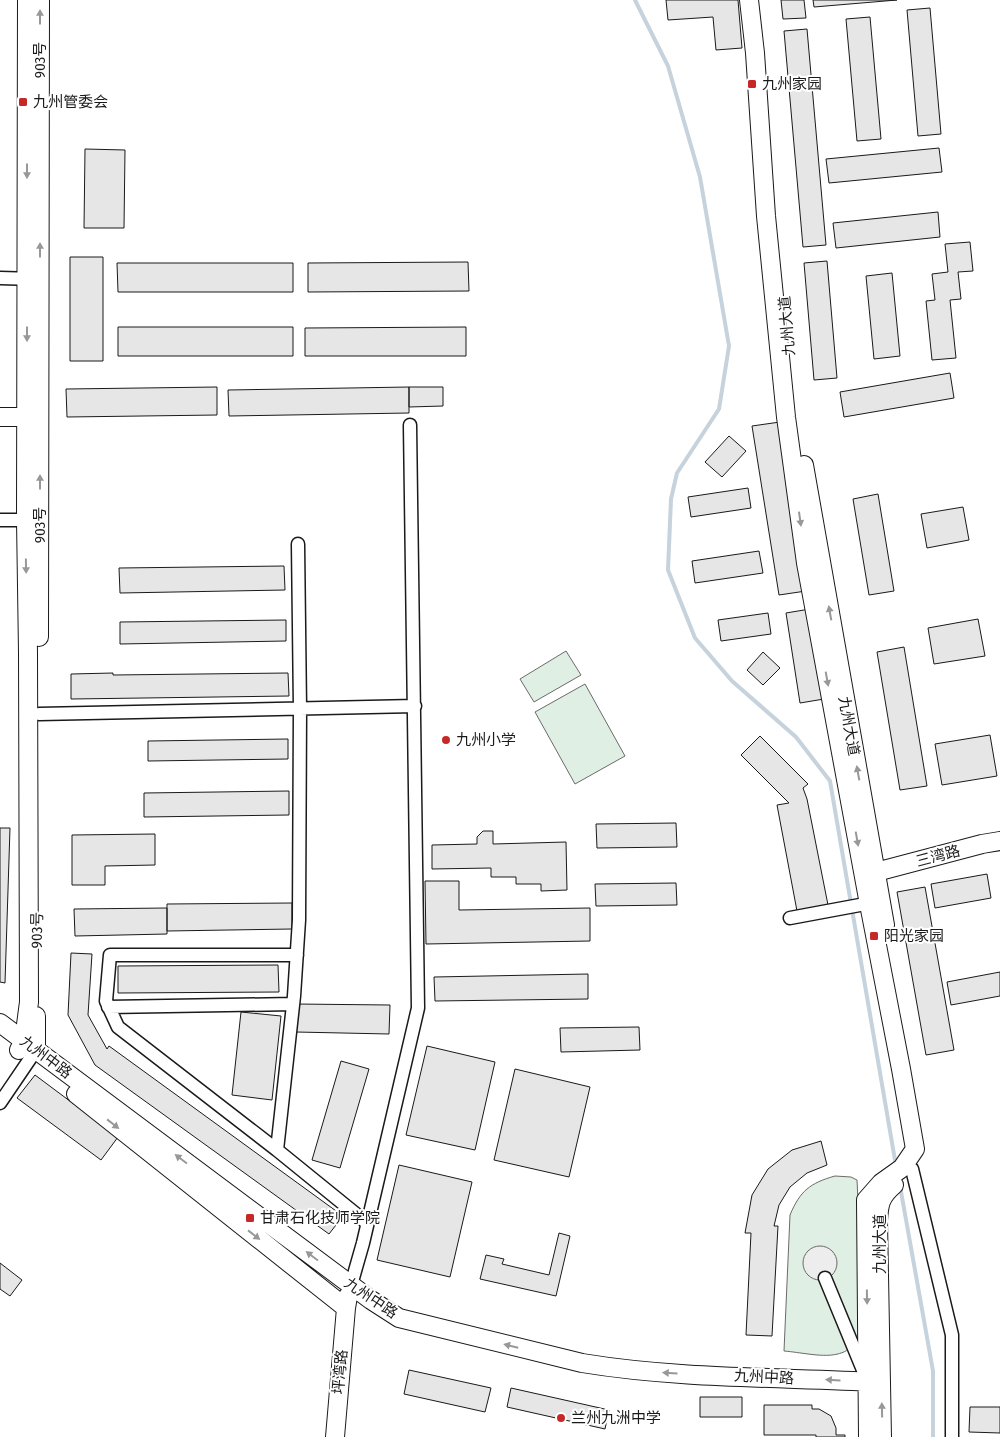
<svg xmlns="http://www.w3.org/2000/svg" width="1000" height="1437" font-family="'Fira Sans Condensed','Noto Sans SC',sans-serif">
	<rect width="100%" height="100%" fill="#fff"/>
	<path fill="#e0efe3" stroke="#6a6a6a" d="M566,651L581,675L534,702L520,679Z
		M585,684L625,756L575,784L535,712Z
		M835,1176L851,1177L857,1180L864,1326C851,1367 818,1354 784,1351L790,1215C800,1191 810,1183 835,1176Z"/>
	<path fill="#ededed" stroke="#6a6a6a" d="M803 1263a17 17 0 1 1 34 0a17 17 0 1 1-34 0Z"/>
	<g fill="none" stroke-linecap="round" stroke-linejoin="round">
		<path stroke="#c6d2dc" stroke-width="4" d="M635,0L668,66L700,177L729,346L719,409L677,473L671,499L668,570L695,638L732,681L796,737L830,781L896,1166
			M900,1186L933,1371V1437"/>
	</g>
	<path fill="#e6e6e6" stroke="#1a1a1a" d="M666,0H738L742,48L716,50L713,17L668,20Z
		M781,0H804L806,18L783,19Z
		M813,0H897L814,7Z
		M930,8L941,134L918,136L907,10Z
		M870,17L881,139L857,141L846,19Z
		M807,29L826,245L803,247L784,31Z
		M939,148L942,172L829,183L826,159Z
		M85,149L125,150L124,228H84Z
		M938,212L940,237L836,248L833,223Z
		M970,242L973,271L958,272L961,299L950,300L956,358L932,360L926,301L935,300L932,274L948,272L945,244Z
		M70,257H103V361H70Z
		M827,261L837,378L814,380L804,263Z
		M468,262L469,291L308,292V263Z
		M117,263H293V292H118Z
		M892,273L900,356L874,359L866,276Z
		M118,327H293V356H118Z
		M466,327V356H305V328Z
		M950,373L954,398L844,417L840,392Z
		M217,387V415L67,417L66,389Z
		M409,387V413L229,416L228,390Z
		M409,387H443V406L409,407Z
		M780,422L806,591L779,595L752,426Z
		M729,436L746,451L722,477L705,462Z
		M748,488L751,508L691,517L688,497Z
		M878,494L894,591L869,595L853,499Z
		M963,507L969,540L927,548L921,514Z
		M759,551L763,573L695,583L692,561Z
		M284,566L285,590L120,593L119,568Z
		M810,609L824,699L800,703L786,613Z
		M768,613L771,634L721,641L718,620Z
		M978,619L985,656L934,664L928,628Z
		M286,620V641L120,644V622Z
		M904,647L927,786L900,790L877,652Z
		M763,652L780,668L763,685L747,670Z
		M113,673V675L288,673L289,696L71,699V674Z
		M990,735L997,776L942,785L935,744Z
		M760,736L808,784L803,788L807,799L828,905L797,911L777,805L789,803L741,755Z
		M288,739V759L148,761V741Z
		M289,791V815L144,817V793Z
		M676,823L677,847L597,848L596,824Z
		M0,828H10L5,983L0,982Z
		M483,831H493V844L566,842L567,890L541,891V884H516V877H491V868L432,869V845L477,844V837Z
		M155,834V865L105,866V885H72V835Z
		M987,874L991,898L935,908L931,884Z
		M425,881H459V910L590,908V941L426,944Z
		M676,883L677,905L596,906L595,884Z
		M925,887L954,1050L926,1055L897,892Z
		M292,903V929L167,931V904Z
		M167,908V934L75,936L74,909Z
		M71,953L92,954L88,1015L107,1049L109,1046L343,1216L329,1234L95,1065L68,1015Z
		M278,965L279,992L118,993V966Z
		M1000,972V996L951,1005L947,982Z
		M588,974V999L435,1001L434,977Z
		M296,1004L390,1005L389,1034L296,1032Z
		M241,1012L281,1016L272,1100L232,1095Z
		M639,1027L640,1050L561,1052L560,1028Z
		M427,1046L495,1062L475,1150L406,1135Z
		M341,1061L369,1069L340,1168L312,1160Z
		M515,1069L590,1087L569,1177L494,1160Z
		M35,1075L118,1137L101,1160L17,1098Z
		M821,1141L827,1165L807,1173L790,1187L779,1205L774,1226H778L772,1336L746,1335L751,1233H745L752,1195L768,1169L792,1150Z
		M399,1165L472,1182L450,1277L377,1260Z
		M559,1233L570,1236L556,1296L480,1279L486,1255L504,1259L502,1264L549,1275Z
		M0,1263L22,1280L10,1296L0,1289Z
		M409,1370L491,1388L485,1412L404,1394Z
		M511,1388L609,1410L605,1429L507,1407Z
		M700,1397H742V1417H700Z
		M764,1405H812V1409H819L831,1416L836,1428V1435H845V1437H816V1435H764Z
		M970,1407H1000V1433L969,1432Z"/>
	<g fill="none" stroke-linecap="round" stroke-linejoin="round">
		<defs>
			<path id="street" d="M0,278L35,279
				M0,520H35
				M298,544L300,709L299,920L294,996L277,1150L367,1223
				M39,714L415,706
				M790,918L876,902
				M108,1007L293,1004
				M0,1103L36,1050
				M277,1150L118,1027L106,1001L110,955H297
				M912,1169L952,1335V1437
				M825,1278L865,1375
				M351,1285L363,1243L418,1008L410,425"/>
			<path id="secondary" d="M749,0L755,53L766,216L786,417L806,563L869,904L901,1069L915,1149L902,1168L881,1183L866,1200L868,1437
				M0,417H37
				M804,465L885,925
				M39,637L40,0
				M876,872L982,844L1000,841
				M0,1023L371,1300L399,1318L582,1363C679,1379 780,1377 878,1382
				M19,1050L24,1040L29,1002L28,653L26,520L27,0
				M36,1050V1016
				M76,1094L346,1308
				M335,1437L346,1308L348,1296
				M882,1437L878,1221C879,1204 880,1197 894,1185"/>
		</defs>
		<use href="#street" stroke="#1a1a1a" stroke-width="15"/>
		<use href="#secondary" stroke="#1a1a1a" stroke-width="20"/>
		<use href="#street" stroke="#fff" stroke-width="12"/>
		<use href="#secondary" stroke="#fff" stroke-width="18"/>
	</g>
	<defs><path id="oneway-solid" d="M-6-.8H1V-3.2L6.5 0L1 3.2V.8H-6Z" transform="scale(1.25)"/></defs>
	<g fill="#989898">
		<use href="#oneway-solid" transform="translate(40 17) rotate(-90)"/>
		<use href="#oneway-solid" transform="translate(27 171) rotate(90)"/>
		<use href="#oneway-solid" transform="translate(40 250) rotate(-90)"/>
		<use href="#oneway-solid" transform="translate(27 334) rotate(90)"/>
		<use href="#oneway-solid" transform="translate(40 482) rotate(-90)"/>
		<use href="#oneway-solid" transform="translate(800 519) rotate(82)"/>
		<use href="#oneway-solid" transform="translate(26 566) rotate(89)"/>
		<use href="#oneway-solid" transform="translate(830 613) rotate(-100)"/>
		<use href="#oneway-solid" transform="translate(827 679) rotate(80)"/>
		<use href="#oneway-solid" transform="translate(858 773) rotate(-100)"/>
		<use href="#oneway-solid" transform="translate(857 839) rotate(80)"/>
		<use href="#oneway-solid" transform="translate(113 1124) rotate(38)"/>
		<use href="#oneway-solid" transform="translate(181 1159) rotate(-143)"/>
		<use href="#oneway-solid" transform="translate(254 1235) rotate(38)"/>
		<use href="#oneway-solid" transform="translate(312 1256) rotate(-143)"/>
		<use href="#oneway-solid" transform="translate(867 1297) rotate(89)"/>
		<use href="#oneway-solid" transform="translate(511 1346) rotate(-166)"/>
		<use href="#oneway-solid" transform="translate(670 1373) rotate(-177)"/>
		<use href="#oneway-solid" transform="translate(833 1380) rotate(-177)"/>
		<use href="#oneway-solid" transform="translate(882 1410) rotate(-91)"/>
	</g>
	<g fill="#c62828" stroke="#fff" stroke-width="2">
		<rect x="747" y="79" width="10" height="10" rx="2.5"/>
		<rect x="18" y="97" width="10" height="10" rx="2.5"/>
		<circle cx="446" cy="740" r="5"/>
		<rect x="869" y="931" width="10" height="10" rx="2.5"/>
		<rect x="245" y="1213" width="10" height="10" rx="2.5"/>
		<circle cx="561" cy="1418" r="5"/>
	</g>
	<g text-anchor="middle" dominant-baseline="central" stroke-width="4" stroke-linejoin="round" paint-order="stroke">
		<g font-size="15" fill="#1a1a1a" stroke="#fff">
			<text transform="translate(40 60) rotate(-90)">903号</text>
			<text transform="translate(787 326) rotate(-95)">九州大道</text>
			<text transform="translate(40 525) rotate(-90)">903号</text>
			<text transform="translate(849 726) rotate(80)">九州大道</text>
			<text transform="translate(938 856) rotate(-15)">三湾路</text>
			<text transform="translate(37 930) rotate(-89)">903号</text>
			<text transform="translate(46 1057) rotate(37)">九州中路</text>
			<text transform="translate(880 1244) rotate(-90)">九州大道</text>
			<text transform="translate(371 1298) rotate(34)">九州中路</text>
			<text transform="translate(340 1372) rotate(-85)">坪湾路</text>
			<text transform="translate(764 1377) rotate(3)">九州中路</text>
		</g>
		<g font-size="15" fill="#1a1a1a" stroke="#fff" text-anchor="start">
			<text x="762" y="84">九州家园</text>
			<text x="33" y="102">九州管委会</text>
			<text x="456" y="740">九州小学</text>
			<text x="884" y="936">阳光家园</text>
			<text x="260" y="1218">甘肃石化技师学院</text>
			<text x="571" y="1418">兰州九洲中学</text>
		</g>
	</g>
</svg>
